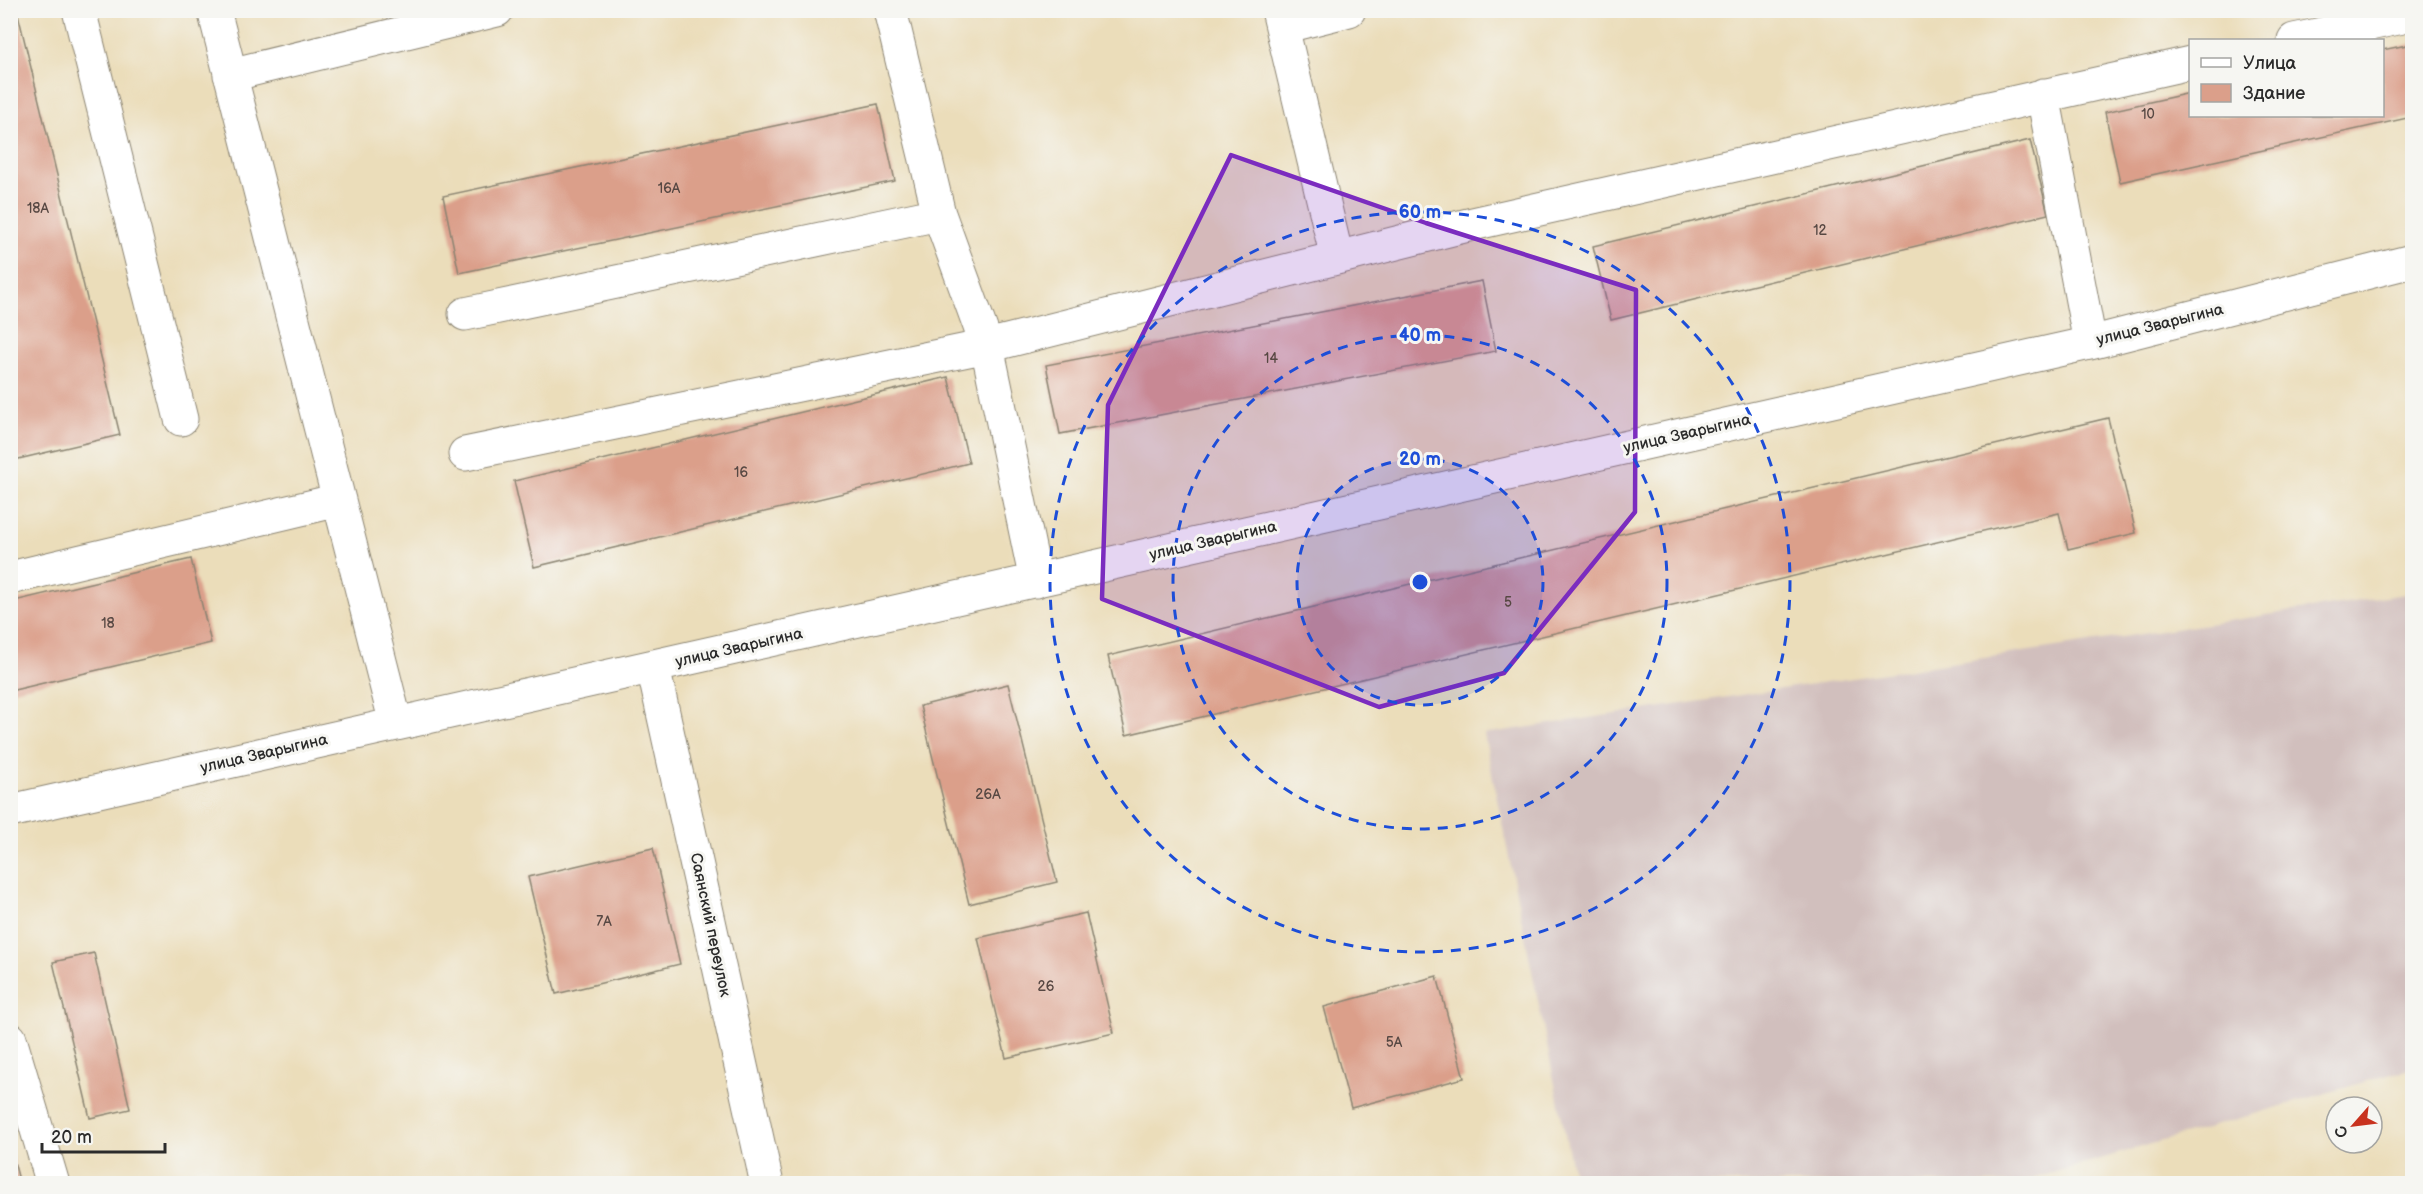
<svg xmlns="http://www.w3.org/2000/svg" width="2423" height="1194" font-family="'Balsamiq Sans',sans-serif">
	<rect width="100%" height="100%" fill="#f6f6f2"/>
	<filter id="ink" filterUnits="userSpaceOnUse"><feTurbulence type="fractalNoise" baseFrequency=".0167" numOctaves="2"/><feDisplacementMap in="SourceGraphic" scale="12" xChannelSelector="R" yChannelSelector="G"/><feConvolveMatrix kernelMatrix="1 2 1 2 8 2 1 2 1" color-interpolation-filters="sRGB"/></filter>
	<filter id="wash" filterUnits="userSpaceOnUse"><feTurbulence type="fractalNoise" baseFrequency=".008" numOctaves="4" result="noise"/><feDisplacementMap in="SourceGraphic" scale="24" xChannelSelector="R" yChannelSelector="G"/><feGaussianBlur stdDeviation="1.35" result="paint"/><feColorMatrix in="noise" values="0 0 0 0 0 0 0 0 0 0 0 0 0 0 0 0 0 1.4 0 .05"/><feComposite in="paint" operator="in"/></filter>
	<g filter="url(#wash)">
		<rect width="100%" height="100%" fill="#ebddba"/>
		<path fill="#d1bfbd" d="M2412,593V1068L2018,1183H1575L1484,734Z"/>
		<g id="blocks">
			<path fill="#db9f8a" d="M10,10H17L120,435L10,461Z
				M2412,44V117L2120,182L2105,112L2190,93V116H2382V50Z
				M878,104L895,181L459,273L443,196Z
				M2030,140L2048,214L1611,320L1593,246Z
				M1482,281L1496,351L1060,434L1046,365Z
				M948,377L969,463L534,567L514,481Z
				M2108,418L2136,533L2068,549L2059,513L1126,735L1108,656Z
				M191,559L211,643L10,691V602Z
				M1008,684L1057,882L969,904L920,706Z
				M653,848L680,964L556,994L528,877Z
				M1086,913L1114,1033L1006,1058L978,938Z
				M94,953L130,1109L90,1118L53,962Z
				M1437,976L1464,1078L1351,1108L1324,1007Z
				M10,1150H11L20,1184H10Z"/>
		</g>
	</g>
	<g filter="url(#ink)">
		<use href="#blocks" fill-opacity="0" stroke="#8b8472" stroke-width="1.5"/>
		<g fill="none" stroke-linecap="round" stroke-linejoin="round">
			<defs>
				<path id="minor" d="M79,10L181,419
					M214,10L396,724
					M890,10L939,214L987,346L1036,581
					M1278,10L1337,258
					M1282,27L1349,10
					M2294,40L2412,15
					M230,75L497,10
					M2043,95L2090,343
					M465,314L939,214
					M465,454L987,346L1468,225L2190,63
					M10,578L339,500
					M653,667L767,1184
					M10,811L2090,343L2412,261
					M10,1039L53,1184"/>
			</defs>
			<use href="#minor" stroke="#8b8472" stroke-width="35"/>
			<use href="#minor" stroke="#fff" stroke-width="33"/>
		</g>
	</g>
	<path fill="#7b2cbf" fill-opacity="0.2" stroke="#7b2cbf" stroke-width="4.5" stroke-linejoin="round" d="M1231,155L1426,223L1636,290L1635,512L1504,673L1379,707L1102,599L1108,405Z"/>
	<circle cx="1420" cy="582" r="123" fill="#1d4ed8" fill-opacity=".12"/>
	<g fill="none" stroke="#1d4ed8" stroke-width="3" stroke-dasharray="10 8">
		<circle cx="1420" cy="582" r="123"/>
		<circle cx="1420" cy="582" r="247"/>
		<circle cx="1420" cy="582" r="370"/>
	</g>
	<g text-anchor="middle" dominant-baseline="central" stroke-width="6" stroke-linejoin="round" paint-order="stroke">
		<g font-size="14" fill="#574843">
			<text x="2148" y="114">10</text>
			<text x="669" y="188">16А</text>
			<text x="38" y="208">18А</text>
			<text x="1820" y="230">12</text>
			<text x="1271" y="358">14</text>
			<text x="741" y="472">16</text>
			<text x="1508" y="602">5</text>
			<text x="108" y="623">18</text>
			<text x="988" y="794">26А</text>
			<text x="604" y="921">7А</text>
			<text x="1046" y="986">26</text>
			<text x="1394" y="1042">5А</text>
		</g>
		<g font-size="16" fill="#2b2b2b" stroke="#f6f6f2">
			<text transform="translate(2160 325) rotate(-14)">улица Зварыгина</text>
			<text transform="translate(1687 434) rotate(-13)">улица Зварыгина</text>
			<text transform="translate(1213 541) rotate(-13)">улица Зварыгина</text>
			<text transform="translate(739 648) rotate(-13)">улица Зварыгина</text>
			<text transform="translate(264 754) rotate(-13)">улица Зварыгина</text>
			<text transform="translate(710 925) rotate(78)">Саянский переулок</text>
		</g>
	</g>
	<circle cx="1420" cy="582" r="9" fill="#1d4ed8" stroke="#f6f6f2" stroke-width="3"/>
	<g font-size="18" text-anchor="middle" font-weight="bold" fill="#1d4ed8" stroke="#f6f6f2" stroke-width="6" stroke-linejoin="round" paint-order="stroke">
		<text x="1420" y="218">60 m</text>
		<text x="1420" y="341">40 m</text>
		<text x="1420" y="465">20 m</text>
	</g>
	<rect width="2423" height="1194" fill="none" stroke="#f6f6f2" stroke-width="36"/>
	<rect x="2189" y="39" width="195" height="78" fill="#f6f6f2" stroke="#a5a5a2" stroke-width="1.5"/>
	<rect x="2201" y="58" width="30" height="9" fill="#ffffff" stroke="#a5a5a2" stroke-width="1.5"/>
	<text x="2243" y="69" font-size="18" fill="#2b2b2b">Улица</text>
	<rect x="2201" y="84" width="30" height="18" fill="#db9f8a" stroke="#a5a5a2" stroke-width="1.5"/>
	<text x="2243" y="99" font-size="18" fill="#2b2b2b">Здание</text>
	<g transform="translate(2354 1125) rotate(242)"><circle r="28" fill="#f6f6f2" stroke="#a5a5a2" stroke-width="1.5"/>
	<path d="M0-4.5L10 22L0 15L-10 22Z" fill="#c8321e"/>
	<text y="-9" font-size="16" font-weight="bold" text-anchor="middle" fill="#2b2b2b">С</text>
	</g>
	<path d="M42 1143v9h123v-9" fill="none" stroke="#2b2b2b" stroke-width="3"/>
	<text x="51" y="1143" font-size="18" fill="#2b2b2b" stroke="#f6f6f2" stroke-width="4.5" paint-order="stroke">20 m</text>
</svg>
